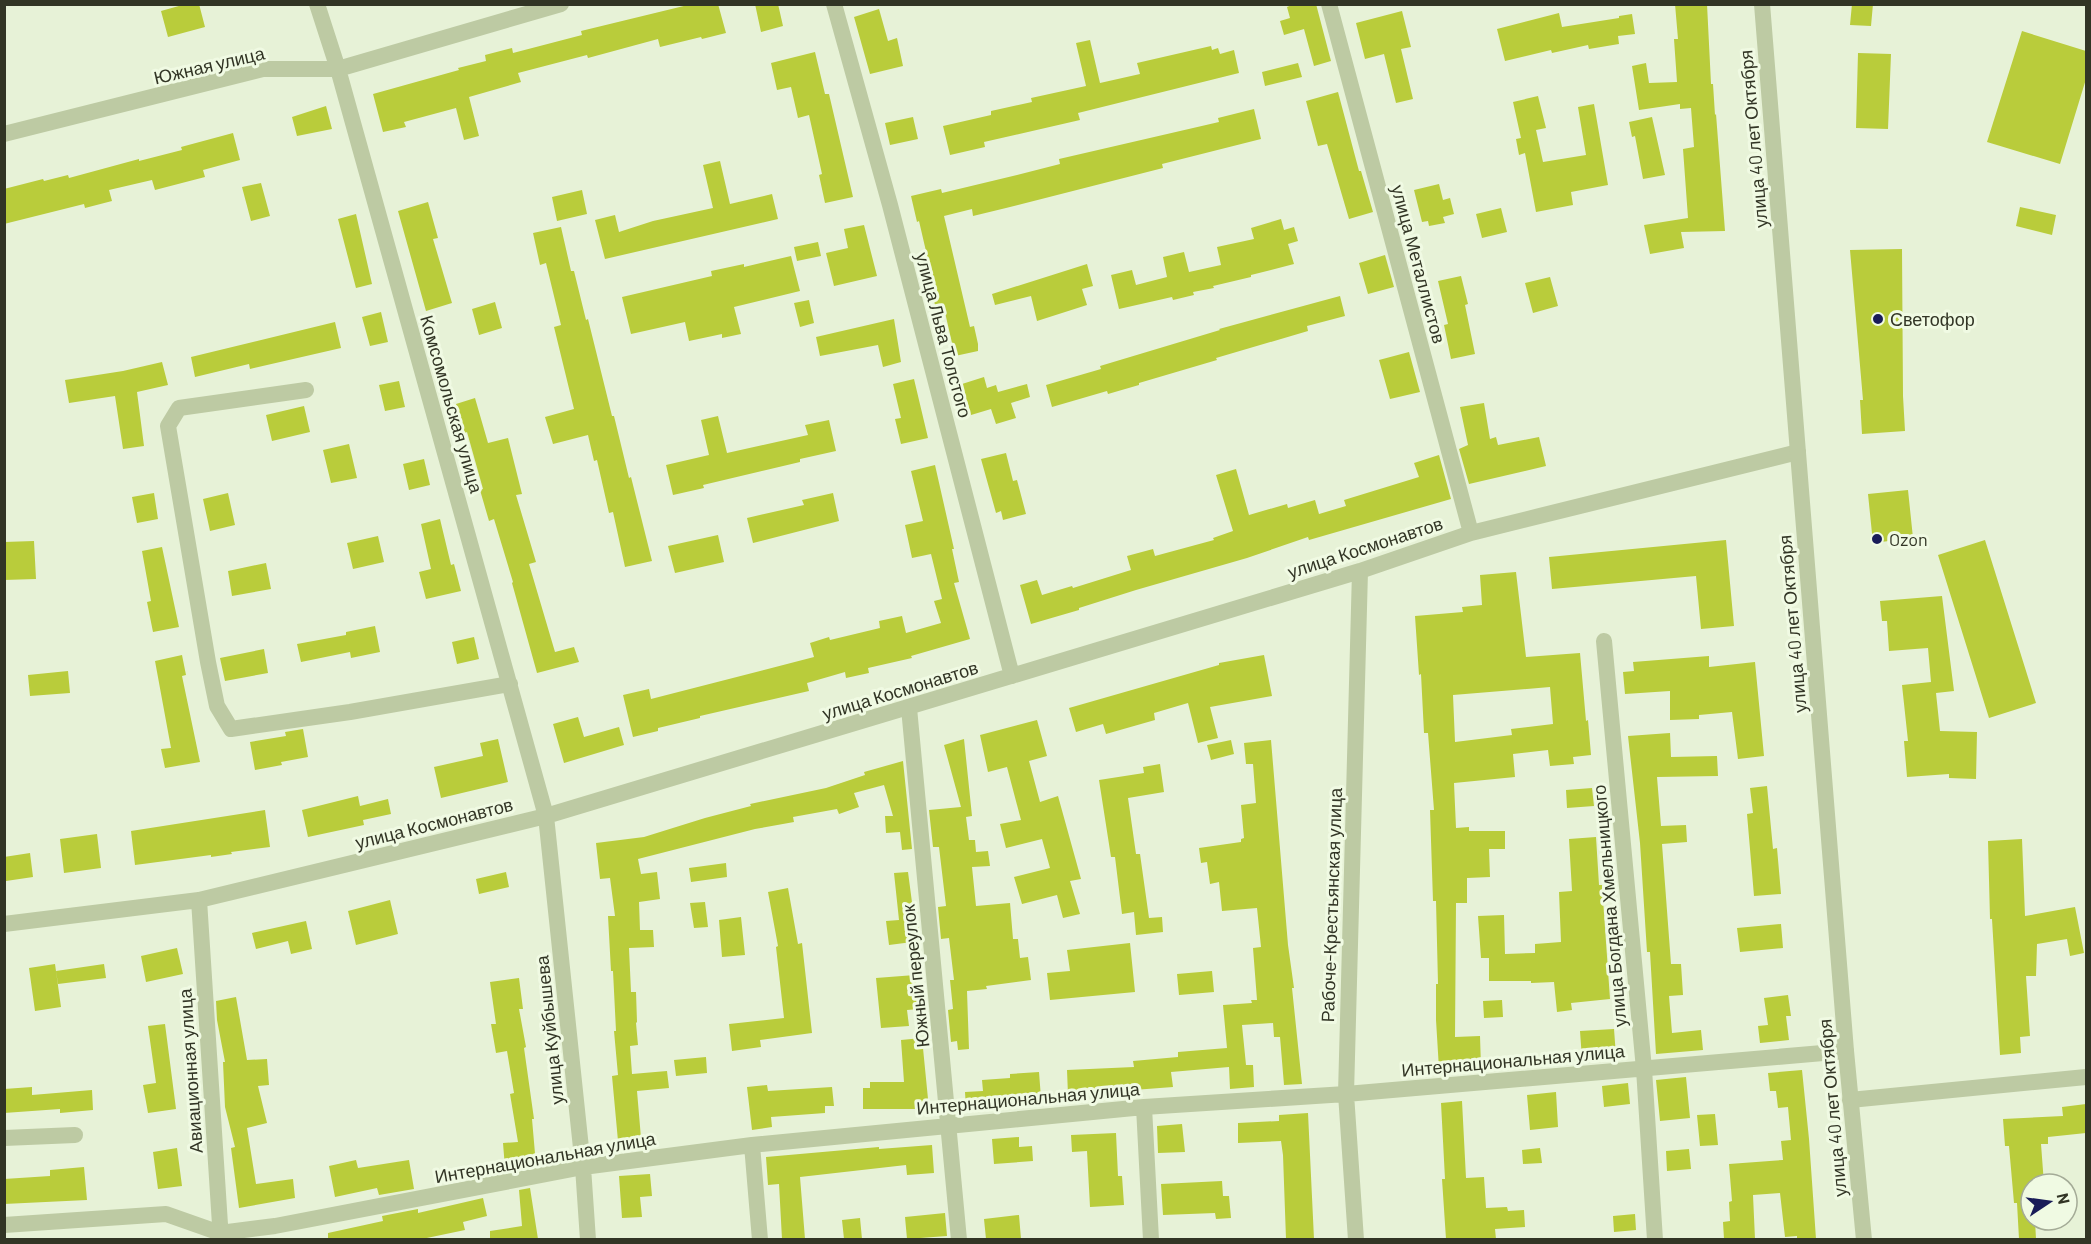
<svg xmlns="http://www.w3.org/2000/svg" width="2091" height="1244" font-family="Barlow,sans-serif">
	<rect width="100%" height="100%" fill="#e7f2d7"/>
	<path fill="#b9cc3b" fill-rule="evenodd" d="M186,4H199L205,27L168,37L161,11Z
		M692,4H718L726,33L702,39L701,37L660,47L658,39L588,58L587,55L518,73L521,82L469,97L479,136L464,140L456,108L404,122L406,127L383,132L373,94L459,70L458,68L486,61L485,55L512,48L513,53L582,35L581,31Z
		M755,4H778L783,26L761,32Z
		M1294,4H1316L1331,61L1314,66L1304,29L1284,35L1280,21L1290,18L1287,7Z
		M1675,4H1707L1711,84H1713L1715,115L1716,114L1725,231L1681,232L1684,248L1650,254L1644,225L1688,218L1683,149L1694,147L1691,108L1680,109V104L1639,110L1632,66L1646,63L1649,83L1677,82L1674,39H1678Z
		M1852,4H1873L1871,26L1850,25Z
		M879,9L888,41L897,38L903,66L870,74L854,17Z
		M1402,11L1411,47L1401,49L1413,99L1396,103L1384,54L1365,59L1356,23Z
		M1559,13L1562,27L1619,18V16L1632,14L1635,34L1618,36L1619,44L1589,49L1588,45L1552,53L1551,50L1505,61L1497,29Z
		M2022,31L2086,51V79L2060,164L1987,142Z
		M1090,40L1100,83L1140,74L1137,63L1211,46L1212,50L1218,48L1220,54L1234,50L1239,73L1078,113L1080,120L984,142L985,147L950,155L943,126L991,115V111L1032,102L1031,98L1086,86L1076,43Z
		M815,52L825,94H829L853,197L825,203L819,175L822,174L809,115L798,118L791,87L777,90L771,63Z
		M1858,53L1891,54L1888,129L1856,128Z
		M1298,63L1302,77L1265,86L1262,72Z
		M1338,92L1359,171H1361L1373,212L1349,219L1327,144L1318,146L1306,101Z
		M1538,96L1546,128L1536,130L1543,162L1586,155L1578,107L1594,104L1608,185L1571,192L1573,205L1536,212L1525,153L1519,155L1516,139L1521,138L1513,102Z
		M326,106L332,129L297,136L292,117Z
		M1254,109L1261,139L1162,164L1163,168L1006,208L973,216L972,209L944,216L970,327L974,326L978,344V351L955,356L944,308L936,310L932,291L935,290L919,221L917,222L911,196L941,189L942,193L1017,175L1060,164L1059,159L1219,122L1218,118Z
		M913,117L918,139L890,145L885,123Z
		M1652,117L1665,175L1643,179L1635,136L1632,137L1629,122Z
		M233,133L240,160L203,170L205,177L155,190L152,180L109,190L112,201L85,208L84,204L4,224V189L43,179L44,181L68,175L69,178L139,159V161L182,150L181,147Z
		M720,161L730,204L772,194L778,219L605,259L595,220L615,215L619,232L653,221L713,208L703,165Z
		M261,183L270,216L251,221L242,187Z
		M1439,184L1443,200L1450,198L1454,214L1443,217L1445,223L1429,226L1428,221L1422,222L1414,190Z
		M582,190L587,214L557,221L552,197Z
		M428,202L438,238L433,239L452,303L426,311L398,211Z
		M2020,207L2056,215L2052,235L2016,226Z
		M1501,208L1507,232L1482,238L1476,214Z
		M356,214L372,284L356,288L338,219Z
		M1281,219L1284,230L1294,227L1298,241L1288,244L1294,264L1251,275V277L1213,286L1214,288L1193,292L1194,295L1173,300L1172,297L1119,309L1111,275L1132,270L1136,285L1167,277L1163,257L1184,252L1189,272L1221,265L1217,247L1254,239L1251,228Z
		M864,225L877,276L834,286L826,253L848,248L844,229Z
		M561,227L571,271H574L586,320L588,319L612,416H614L629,478L631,477L652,561L625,567L613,512L609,513L597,460L594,461L588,435L553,444L545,417L574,409L554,327L561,325L546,263L540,265L533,233Z
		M818,242L821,256L797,261L794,247Z
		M1902,249L1903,396L1905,431L1862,434L1860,400H1863L1850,250Z
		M1385,255L1394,287L1368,294L1359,263Z
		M791,256L800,291L734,307L741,334L722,338V334L689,341L685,322L631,334L622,297L712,276L711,271L744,264V267Z
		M1087,264L1093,286L1082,289L1087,305L1037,321L1031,296L995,305L992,294Z
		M1461,276L1468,304L1465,305L1475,354L1451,359L1444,325L1448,324L1438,281Z
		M1550,277L1558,306L1533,313L1525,283Z
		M1340,296L1345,316L1307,326L1308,331L1216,358L1217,360L1139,383V385L1108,394L1107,391L1052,407L1046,385L1101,369L1100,366L1220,330L1219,329Z
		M809,300L814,323L800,327L794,303Z
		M495,302L502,328L479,335L472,309Z
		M381,312L388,342L370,346L362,317Z
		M894,319L901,362L883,367L878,345L820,356L816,337Z
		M335,322L341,348L250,369L249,364L195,377L191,357Z
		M1409,352L1420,392L1390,399L1379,360Z
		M162,362L168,385L137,392L144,446L123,449L115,396L69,403L65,380L123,371Z
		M984,377L987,388L996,385L998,392L1027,384L1030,397L1011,403L1016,418L996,424L991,409L971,415L962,384Z
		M914,379L928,438L901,444L895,419L901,418L893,384Z
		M399,381L405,407L385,411L379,385Z
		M475,398L488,443L508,438L522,494L516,495L536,562L529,564L555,652L574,647L579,662L537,673L512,583L513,582L494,519L489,521L480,490L483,489L467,432L465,433L456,404Z
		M1484,403L1490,439L1496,437L1498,445L1539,437L1546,466L1469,484L1459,449L1468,445L1460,407Z
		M304,406L310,432L272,441L266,415Z
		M718,416L727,453L808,435L805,425L829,420L836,451L800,459V462L703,485L704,488L673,495L666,465L709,455L701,420Z
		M349,444L357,478L331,483L323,450Z
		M1006,453L1013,481L1017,480L1026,514L1003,520L1001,511L996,513L981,459Z
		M1439,455L1451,499L1309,540L1308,537L1247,558L1136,590L1079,608V610L1031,624L1020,585L1037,580L1042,595L1072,586L1073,588L1131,570L1127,556L1153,549L1155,556L1214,540L1213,538L1233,531L1216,475L1236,469L1249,515L1287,504L1288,508L1315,500L1319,514L1346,506L1344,500L1419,477L1414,463Z
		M424,459L430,485L409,490L403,464Z
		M935,465L954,549H952L959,582L954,583L970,639L911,656L912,658L868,668L869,673L846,678L845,672L807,683L809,691L700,716V718L658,728V731L633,737L623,695L649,689L651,699L814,657L810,643L829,637L830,640L880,628L879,621L902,616L906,633L941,623L934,601L942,599L931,554L912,558L905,525L923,521L911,471Z
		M1908,490L1913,538L1873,543L1868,494Z
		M154,493L158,519L137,523L132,497Z
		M228,493L235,525L210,531L203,499Z
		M833,493L839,521L753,543L747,518L804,505L802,500Z
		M440,519L451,565L454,564L461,591L426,599L419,572L431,569L421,524Z
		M718,535L724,562L675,573L668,546Z
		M378,536L384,562L353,569L347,543Z
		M1726,540L1734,626L1701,629L1696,576L1552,589L1549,557Z
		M1985,540L2036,703L1989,718L1938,555Z
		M34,541L36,579L4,580V542Z
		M162,547L179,627L153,632L147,602L151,601L142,551Z
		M266,563L271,589L232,596L228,571Z
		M1516,572L1526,657L1580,653L1586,721L1588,720L1591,755L1573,757L1574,764L1550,766L1548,750L1513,754L1515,777L1454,783L1456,828L1469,827V831H1505V849H1489L1490,877L1467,878V903H1456L1455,1037L1480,1036L1481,1067L1439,1069L1436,1020V984H1438L1436,901H1433L1430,810H1434L1428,733H1424L1421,674L1419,675L1415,616L1463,612L1462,607L1482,605L1480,575ZM1550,687L1553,724L1511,729L1512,735L1455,742L1453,695Z
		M1942,596L1954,691L1936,693L1940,731L1977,732L1976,779L1949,778V774L1907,777L1904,741H1908L1902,685L1931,682L1928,648L1889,651L1887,621H1882L1880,601Z
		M375,626L380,652L351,658L350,652L301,662L297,644L346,635V632Z
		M474,637L479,659L457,664L452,642Z
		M264,649L268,673L225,681L220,658Z
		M182,655L186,675L182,676L200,762L165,768L161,749L171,748L155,661Z
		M1264,655L1272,696L1210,707L1218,738L1198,743L1188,703L1154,713L1155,720L1106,734L1103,724L1076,732L1069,708L1219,665V663Z
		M1709,656V667L1755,662L1764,756L1738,759L1732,712L1699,715V719L1670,720V691L1625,694L1623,672L1634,671L1633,662Z
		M68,671L70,693L30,696L28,675Z
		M578,717L584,737L619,727L624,745L564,763L553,724Z
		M1037,720L1047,756L1029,761L1040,802L1058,796L1081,879L1070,881L1080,914L1063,918L1057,895L1022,904L1014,877L1050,868L1042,839L1006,848L1000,824L1021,820L1007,767L988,772L980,735Z
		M303,729L308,757L281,762L282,765L255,770L250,742L286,736L285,732Z
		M1670,733L1671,757L1717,756L1718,776L1657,777L1661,826L1686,825L1687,842L1662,844L1671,964H1681L1683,995L1669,996L1672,1033L1701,1030L1703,1050L1656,1054L1650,952H1647L1640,843L1628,736Z
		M498,739L508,782L441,798L434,767L483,756L480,743Z
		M964,739L972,816L966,817L969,840H975L976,852L988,851L990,866L972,867L976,906L1010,903L1013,939H1018L1020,958L1028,957L1031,980L986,986L987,989L967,991L969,1049L958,1050L957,1041L951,1042L948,1010L953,1009L950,980H954L949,938L941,939L938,907L946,906L939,847H933L929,810L961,807L944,745Z
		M1231,740L1234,754L1211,760L1207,745Z
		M1271,740L1288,945L1294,988H1292L1302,1084L1284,1085L1280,1037H1274L1273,1023L1242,1025L1246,1065H1253L1254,1087L1230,1089L1229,1067L1171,1072L1173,1087L1068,1095L1067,1070L1134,1067L1133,1061L1178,1057V1052L1227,1048L1223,1005L1252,1003L1251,1000H1257L1253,948L1261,947L1257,908L1222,911L1219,882L1210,884L1207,862L1201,863L1199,848L1241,842V839L1244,838L1241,805L1256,803L1253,764H1246L1244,743Z
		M903,761L912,849L902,850L900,832L886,833L885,816H893L884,785L854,793L859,807L839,814L837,809L793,817L794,822L755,829L638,859L641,874L657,872L660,899L639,902L640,930H653L654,947L629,948L631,992H636L637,1022L636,1023L638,1045L630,1046L632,1074L667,1071L669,1088L637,1091L641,1138L618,1141L612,1076L618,1075L614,1031H616L613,971H611L608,916H615L610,878L600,879L596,843L644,837L705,818L751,806L750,804L826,788L865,775L864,772Z
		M1160,764L1164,792L1128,798L1136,854H1140L1149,918L1162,917L1163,932L1136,935L1134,912L1122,914L1115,857H1111L1099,780L1144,773L1143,767Z
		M1767,786L1773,849L1777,848L1781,894L1754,896L1747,814L1753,813L1750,788Z
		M1592,788L1594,806L1567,808L1566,790Z
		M358,796L360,806L388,799L391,814L363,820L364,825L308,837L302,810Z
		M265,810L270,847L231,852L232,854L211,857V855L135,865L131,831Z
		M97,834L101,868L64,873L60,839Z
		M1596,837L1599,885H1602L1610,999L1571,1003L1572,1010L1557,1012L1554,982L1531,983V981H1489V958H1481L1478,916L1504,915L1505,954L1535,953V944L1561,942L1559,892L1572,891L1569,839Z
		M2022,839L2025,916L2075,907L2084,953L2070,956L2067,939L2037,944L2036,976H2026L2030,1036L2020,1037L2021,1053L2000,1055L1992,919H1990L1988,841Z
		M30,853L33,877L6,881L4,857Z
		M726,863L727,877L691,882L689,868Z
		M506,872L509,887L479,894L476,879Z
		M908,872L913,910H917L920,941L889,945L886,921L899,920L894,873Z
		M788,888L798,944L802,943L812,1033L760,1040L761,1047L732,1051L729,1024L784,1018L776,947L778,946L768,892Z
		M390,900L398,934L356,945L348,911Z
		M705,902L708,927L694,928L690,903Z
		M741,917L745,955L722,957L719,920Z
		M306,921L312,949L291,954L288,941L256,949L252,933Z
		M1781,924L1783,948L1740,952L1737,928Z
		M1130,943L1135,992L1050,1000L1047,973L1070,971L1067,950Z
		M177,948L183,974L146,982L141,956Z
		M55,964L61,1007L35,1011L29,968Z
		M104,964L106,978L58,984L56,971Z
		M1212,971L1214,992L1179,995L1177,974Z
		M915,975L919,1009L907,1010L909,1026L881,1028L876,978Z
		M519,978L523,1009H519L526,1047L524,1048L534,1119H532L536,1165L505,1168L503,1143L518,1142L510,1094L514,1093L507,1051L496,1053L491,1024H496L490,982Z
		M1788,995L1791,1016H1786L1789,1040L1760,1043L1758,1026L1768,1025L1764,998Z
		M236,997L247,1060L267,1059L269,1085L258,1086L267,1123L247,1128L256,1184L293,1179L295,1198L239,1208L231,1148L235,1147L225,1107L223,1062H225L217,1020L216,1001Z
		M1502,1000L1503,1017L1484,1018L1483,1001Z
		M165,1024L176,1109L148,1113L143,1085L156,1083L148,1026Z
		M1614,1029L1616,1056L1582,1059L1580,1031Z
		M922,1038L929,1109H863V1088H870V1082H904L901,1040Z
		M706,1057L707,1073L676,1076L674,1060Z
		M1802,1070L1809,1139L1816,1239H1797V1236L1785,1237L1780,1193L1753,1195L1755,1239H1724L1723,1222L1730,1221L1729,1202L1732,1201L1729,1164L1783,1160L1781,1141L1791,1140L1788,1107L1778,1108L1776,1091H1770L1768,1073Z
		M1039,1072L1041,1098L1000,1102V1106L966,1108L965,1092L983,1091L982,1080L1010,1078V1074Z
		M1686,1077L1690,1118L1660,1121L1656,1080Z
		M1628,1083L1630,1104L1604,1107L1602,1086Z
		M767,1085L768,1091L832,1087L834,1106H825V1113L771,1117L772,1127L752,1130L747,1087Z
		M32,1087V1095L92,1090L93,1110L60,1113V1109L4,1113V1089Z
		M1556,1092L1558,1127L1530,1130L1527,1095Z
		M1462,1101L1466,1178L1484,1177L1486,1208L1507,1207L1508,1211L1524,1210L1525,1227L1495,1229L1496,1239H1446L1442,1179H1445L1441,1103Z
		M2086,1104V1133L2048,1137V1144H2041L2044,1184H2031V1220H2035L2036,1239H2019L2017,1203H2014L2009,1146H2005L2003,1119L2063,1116L2062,1107Z
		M1308,1113L1314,1239H1286L1283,1155L1281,1141L1238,1143V1123L1279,1121V1115Z
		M1715,1114L1718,1145L1700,1146L1697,1115Z
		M1182,1124L1185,1152L1158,1153L1157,1126Z
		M1116,1133L1118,1176H1122L1124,1205L1090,1207L1087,1151L1072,1152L1071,1135Z
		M1019,1137V1147L1032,1146L1033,1161L994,1164L992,1139Z
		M932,1145L934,1173L907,1175L906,1165L800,1177L805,1239H782L779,1184L768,1185L766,1157L879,1147V1149Z
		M177,1148L182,1186L158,1189L153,1152Z
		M1540,1148L1542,1163L1523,1164L1522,1150Z
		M1689,1149L1691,1169L1667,1171L1666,1151Z
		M356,1160L358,1168L409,1160L414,1189L379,1195L377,1188L335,1197L329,1166Z
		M84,1167L87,1200L4,1204V1179L50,1176V1170Z
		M650,1174L652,1196L640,1197L642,1217L622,1218L619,1176Z
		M1222,1181L1223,1196H1229L1231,1218L1216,1219L1215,1213L1163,1215L1161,1184Z
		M530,1188L538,1239H490V1231L522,1226L519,1190Z
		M483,1198L487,1216L463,1222L465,1230L422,1239H328V1233L383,1221L382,1216L418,1209V1213Z
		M945,1213L947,1236L907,1239L905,1217Z
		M1635,1214L1636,1230L1614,1232L1613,1216Z
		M1019,1215L1021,1239H986L984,1219Z
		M860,1218L862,1239H844L842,1220Z"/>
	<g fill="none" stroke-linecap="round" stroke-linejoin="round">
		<path stroke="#bdcaa3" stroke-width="16" d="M317,4L338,69L546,816L583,1167L588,1240
			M834,4L890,205L1012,676
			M1329,4L1471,533
			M4,134L263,69H338L561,4
			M306,390L179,408L168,426L208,662L217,706L231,729L350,712L510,684
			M1604,641L1644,1069L1655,1240
			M909,708L959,1240
			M199,900L221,1240
			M4,924L199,900L546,816L1360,571L1471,533L1798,452
			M1850,1100L2086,1077
			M1144,1107L1151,1240
			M4,1138L75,1135
			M752,1145L760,1240
			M4,1225L166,1214L220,1233L275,1226L583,1167L752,1145L1144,1107L1346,1094L1846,1051
			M1356,1240L1346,1094L1360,571"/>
		<path stroke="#bdcaa3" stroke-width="16" d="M1762,4L1846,1051L1864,1240"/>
	</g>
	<g fill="#191c58" stroke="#f0fae3" stroke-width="2">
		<circle cx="1878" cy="319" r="6"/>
		<circle cx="1877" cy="539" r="6"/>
	</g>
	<g text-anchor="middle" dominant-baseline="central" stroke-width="6" stroke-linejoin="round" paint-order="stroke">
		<g font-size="18" fill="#323525" stroke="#f0fae3">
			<text transform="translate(209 65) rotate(-13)">Южная улица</text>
			<text transform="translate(1753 139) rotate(-95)">улица 40 лет Октября</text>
			<text transform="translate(1419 264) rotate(75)">улица Металлистов</text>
			<text transform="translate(944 335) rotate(75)">улица Льва Толстого</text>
			<text transform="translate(452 404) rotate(74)">Комсомольская улица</text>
			<text transform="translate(1365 547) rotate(-18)">улица Космонавтов</text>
			<text transform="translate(1792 624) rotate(-95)">улица 40 лет Октября</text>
			<text transform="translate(900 690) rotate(-17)">улица Космонавтов</text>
			<text transform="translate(434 823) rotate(-14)">улица Космонавтов</text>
			<text transform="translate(1331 905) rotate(-88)">Рабоче-Крестьянская улица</text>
			<text transform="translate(1609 906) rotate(-95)">улица Богдана Хмельницкого</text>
			<text transform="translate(915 976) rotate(-96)">Южный переулок</text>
			<text transform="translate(549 1030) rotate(-96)">улица Куйбышева</text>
			<text transform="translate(1513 1060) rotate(-5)">Интернациональная улица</text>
			<text transform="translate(190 1071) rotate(-94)">Авиационная улица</text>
			<text transform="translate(1028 1098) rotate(-5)">Интернациональная улица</text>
			<text transform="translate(1832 1108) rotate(-95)">улица 40 лет Октября</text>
			<text transform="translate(545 1157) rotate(-10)">Интернациональная улица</text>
		</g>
		<g font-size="18" fill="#323525" stroke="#f0fae3" text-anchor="start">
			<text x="1890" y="319">Светофор</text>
			<text x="1889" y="539">Ozon</text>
		</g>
	</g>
	<rect width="2091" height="1244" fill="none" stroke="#323525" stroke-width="12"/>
	<g transform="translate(2049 1202) rotate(77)"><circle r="28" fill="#f0fae3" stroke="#a4ab97" stroke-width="1.5"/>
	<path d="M0-4.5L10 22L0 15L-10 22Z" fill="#191c58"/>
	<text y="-9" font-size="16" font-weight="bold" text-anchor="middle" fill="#323525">N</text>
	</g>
</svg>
